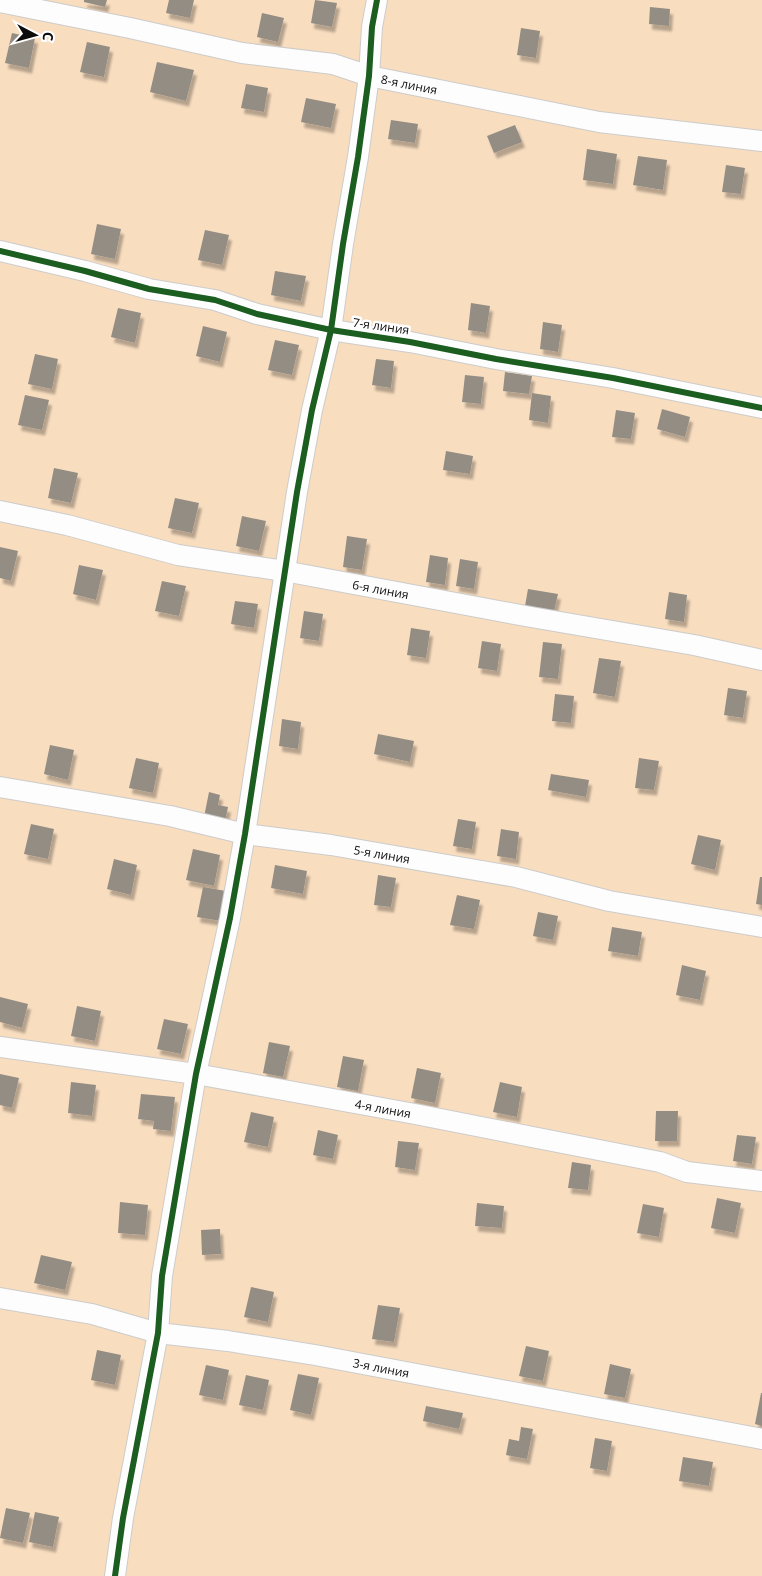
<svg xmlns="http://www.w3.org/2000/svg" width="762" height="1576" font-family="'Open Sans',sans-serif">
	<defs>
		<filter id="shadow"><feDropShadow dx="3" dy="5.5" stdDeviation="1" flood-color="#0004"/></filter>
	</defs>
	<rect width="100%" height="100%" fill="#f3f1ef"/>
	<path fill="#f8ddbf" d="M0,0H762V1576H0Z"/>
	<path fill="#948d84" filter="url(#shadow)" d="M84,0H107L105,7L84,2Z
		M169,0H194L190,18L166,13Z
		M315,0L337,3L332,27L311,23Z
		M650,7L670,9L669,26L649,24Z
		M262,13L284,18L278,42L257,37Z
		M521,28L540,31L536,58L517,55Z
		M12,33L35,38L29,68L5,63Z
		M87,42L110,47L104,77L80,72Z
		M157,62L194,70L186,101L150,92Z
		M246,84L268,88L264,112L241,108Z
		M306,98L336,104L331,128L301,122Z
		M391,120L418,124L415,143L388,139Z
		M515,125L522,142L494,153L487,136Z
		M587,149L617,154L613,184L583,180Z
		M638,156L667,160L663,190L633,185Z
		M726,165L745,168L741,194L722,192Z
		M97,224L121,229L115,259L91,254Z
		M205,230L229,235L222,265L198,260Z
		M275,271L306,276L301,301L271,295Z
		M471,303L490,306L486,333L468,330Z
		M118,308L141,313L135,343L111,337Z
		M543,322L562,325L558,352L540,349Z
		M203,326L227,332L220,362L196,356Z
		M275,340L299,345L292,375L268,370Z
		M35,354L58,359L52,389L28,384Z
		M376,359L394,361L391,388L372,385Z
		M505,372L532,376L529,394L503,391Z
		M465,375L484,377L481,404L462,402Z
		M532,393L551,396L548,423L529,420Z
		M25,395L49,400L42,430L18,425Z
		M662,409L690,417L685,437L657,429Z
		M616,410L635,413L631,439L612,437Z
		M446,451L473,456L470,474L443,470Z
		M54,468L78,473L71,503L48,498Z
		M175,498L199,503L192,533L168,528Z
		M242,516L266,521L259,551L236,546Z
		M347,536L367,539L362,570L343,567Z
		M0,547L18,551L11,581L0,578Z
		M430,555L448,558L445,585L426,582Z
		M460,559L478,562L474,589L456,586Z
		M79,565L103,570L96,600L73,594Z
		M162,581L186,586L179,616L155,611Z
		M528,589L558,594L554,611L525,606Z
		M669,592L687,595L684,622L665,619Z
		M235,601L258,604L254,628L231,624Z
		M304,611L323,614L319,641L300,638Z
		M411,628L430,631L426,658L407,655Z
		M482,641L501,644L497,671L478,668Z
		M543,642L562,644L558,679L539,677Z
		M599,658L621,661L615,697L593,693Z
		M728,688L747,691L743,718L724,715Z
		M555,694L574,696L571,723L552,721Z
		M282,719L301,722L298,749L279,746Z
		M378,734L414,741L410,762L374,754Z
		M50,745L74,750L68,780L44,774Z
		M136,758L159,763L153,793L129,788Z
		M639,758L659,761L654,790L635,788Z
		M551,774L589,780L586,797L548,790Z
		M209,792L220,795L218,805L228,807L225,821L204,817Z
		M458,819L476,822L472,849L453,846Z
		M31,824L54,829L48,859L24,854Z
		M501,829L519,832L516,859L497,856Z
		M698,835L721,840L715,870L691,864Z
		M193,849L220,855L214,886L186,880Z
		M114,859L137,865L131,895L107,889Z
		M275,865L307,871L303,894L271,888Z
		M378,875L396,878L391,907L374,905Z
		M760,877H762V905L756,904Z
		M203,887L226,891L221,921L197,917Z
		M457,895L480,900L474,929L450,925Z
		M538,912L558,916L553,940L533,936Z
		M612,927L642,932L638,956L608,951Z
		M682,965L706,971L700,1000L676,995Z
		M0,997L28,1004L22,1028L0,1022Z
		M77,1006L101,1011L95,1041L71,1036Z
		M164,1019L188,1024L181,1054L157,1049Z
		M269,1042L290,1046L283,1077L263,1073Z
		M343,1056L364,1060L358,1091L337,1087Z
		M417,1068L441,1073L435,1103L411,1098Z
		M0,1074L19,1078L12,1108L0,1105Z
		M71,1082L96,1085L92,1116L68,1113Z
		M500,1082L522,1087L517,1117L493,1112Z
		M141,1094L175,1097L171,1131L153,1129L154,1121L138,1119Z
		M656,1111H678L677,1141H655Z
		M251,1112L274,1117L268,1147L244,1142Z
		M318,1130L338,1135L333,1159L313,1155Z
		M737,1135L756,1137L752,1164L733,1161Z
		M398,1141L419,1143L415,1170L395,1167Z
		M572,1162L591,1165L588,1190L568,1188Z
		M717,1198L741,1203L735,1233L711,1228Z
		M120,1202L148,1205L145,1235L118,1233Z
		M477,1203L504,1206L502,1228L475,1226Z
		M643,1204L664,1208L659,1237L637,1233Z
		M220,1229L221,1254L202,1255L201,1230Z
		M41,1255L72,1262L65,1290L34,1283Z
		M251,1287L274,1292L268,1322L244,1317Z
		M378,1305L400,1308L394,1342L372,1339Z
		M526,1346L549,1351L543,1381L519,1376Z
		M97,1350L121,1355L115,1385L91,1380Z
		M610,1364L631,1369L625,1398L604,1394Z
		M206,1365L229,1370L223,1400L199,1395Z
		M298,1374L319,1378L311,1415L290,1410Z
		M246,1375L269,1380L263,1410L239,1405Z
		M761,1393H762V1426L755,1424Z
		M426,1406L463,1413L459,1429L423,1421Z
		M521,1427L533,1429L527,1459L506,1455L509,1439L519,1441Z
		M595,1438L612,1441L607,1471L590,1468Z
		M683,1457L713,1462L709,1486L679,1481Z
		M6,1508L30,1513L23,1543L0,1538Z
		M35,1512L59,1517L53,1547L29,1542Z"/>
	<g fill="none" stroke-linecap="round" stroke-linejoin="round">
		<defs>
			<g id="street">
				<path id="s1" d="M0,2L130,28L242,53L333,64L369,76L599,122L762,141"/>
				<path d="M0,251L85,271L149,289L215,300L257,314L331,330L410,342L496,359L613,378L762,408"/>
				<path id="s2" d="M0,511L67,525L178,555L284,571L531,617L694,645L762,660"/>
				<path id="s3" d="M0,787L170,816L245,834L331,845L516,877L609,901L762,927"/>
				<path id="s4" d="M0,1047L196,1074L415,1114L660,1162L687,1172L762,1181"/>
				<path id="s5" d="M0,1298L92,1314L158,1333L228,1341L315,1355L762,1439"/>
				<path d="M115,1576L123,1518L158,1333L162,1276L196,1074L230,918L245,834L297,492L312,410L331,330L343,244L358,157L369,76L372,27L377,0"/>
			</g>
		</defs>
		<use href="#street" stroke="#cdccca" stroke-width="22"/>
		<use href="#street" stroke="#fdfdfd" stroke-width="20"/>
		<defs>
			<path id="cycleway" d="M0,251L85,271L149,289L215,300L257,314L331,330L410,342L496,359L613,378L762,408
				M115,1576L123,1518L158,1333L162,1276L196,1074L230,918L245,834L297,492L312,410L331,330L343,244L358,157L369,76L372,27L377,0"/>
		</defs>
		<use href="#cycleway" stroke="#fff" stroke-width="9"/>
		<use href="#cycleway" stroke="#1b5e20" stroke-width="6"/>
	</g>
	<g text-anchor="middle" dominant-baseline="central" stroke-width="5" stroke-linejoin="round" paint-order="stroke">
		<g font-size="12" fill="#0e0c0b" stroke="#fff">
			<text stroke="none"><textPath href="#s1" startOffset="418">8-я линия</textPath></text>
			<text transform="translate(381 326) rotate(8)">7-я линия</text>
			<text stroke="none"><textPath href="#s2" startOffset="389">6-я линия</textPath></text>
			<text stroke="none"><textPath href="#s3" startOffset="388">5-я линия</textPath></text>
			<text stroke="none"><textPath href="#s4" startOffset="388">4-я линия</textPath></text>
			<text stroke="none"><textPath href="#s5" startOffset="388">3-я линия</textPath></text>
		</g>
	</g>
	<g transform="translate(35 35) rotate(96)" stroke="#ffffff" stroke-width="4" paint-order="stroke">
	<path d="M0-4L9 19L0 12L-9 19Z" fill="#0e0c0b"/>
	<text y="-8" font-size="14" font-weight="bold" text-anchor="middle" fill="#0e0c0b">С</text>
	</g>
</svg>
